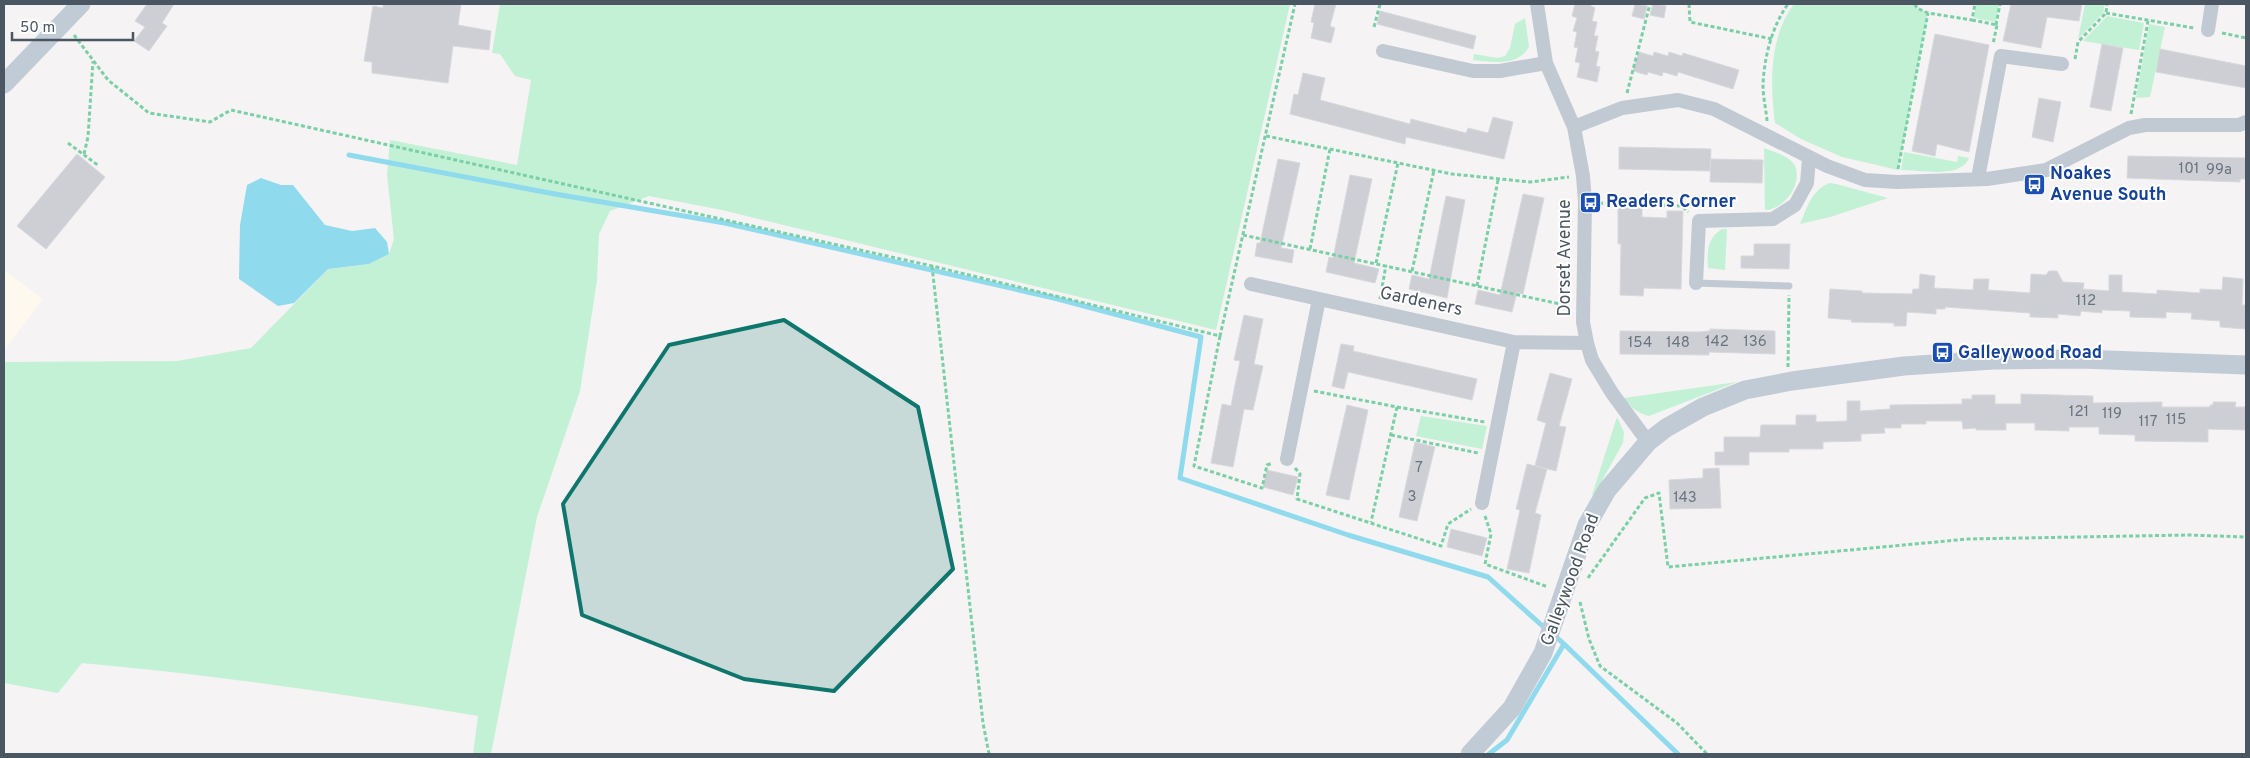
<svg xmlns="http://www.w3.org/2000/svg" width="2250" height="758" font-family="Overpass,sans-serif">
	<rect width="100%" height="100%" fill="#f5f3f3"/>
	<path fill="#fdf9ef" d="M4,270L43,299L4,351Z"/>
	<path fill="#c3f1d5" d="M500,4H1290L1216,330L722,210L649,196L610,211L599,234L597,280L580,391L537,517L491,754H473L478,716C347,694 214,675 82,663L58,693L4,683V362L177,361L251,348L328,269L369,264L389,254L394,239L387,175L390,140L517,165L531,80L515,76L500,54L492,53Z
		M1794,4H1915L1917,8L1928,13L1898,170L1842,157L1801,139L1775,123C1770,84 1769,37 1794,4Z
		M1976,4H1999L1996,22L1974,18Z
		M2085,4H2105L2103,13L2078,39Z
		M2107,16L2144,23L2139,50L2083,41Z
		M1525,18L1529,47C1517,67 1492,62 1473,60L1474,54L1497,58L1505,56L1510,48L1515,24Z
		M2149,24L2165,27L2150,97L2136,98Z
		M1764,148C1774,152 1790,156 1795,166C1803,185 1783,210 1765,210Z
		M1904,152L1957,162L1958,156L1969,158C1961,179 1920,170 1901,170Z
		M1830,183L1836,184L1888,198L1830,217L1800,224C1807,208 1812,189 1830,183Z
		M1722,229H1727L1725,270L1708,268C1707,252 1707,238 1722,229Z
		M1737,382L1649,416C1637,413 1632,408 1624,398Z
		M1421,416L1487,426L1482,449L1416,436Z
		M1617,417L1624,432L1623,443L1594,495H1592Z"/>
	<path fill="#90daee" d="M261,178L281,185H293L325,225L352,231L375,228L387,242L389,254L369,264L328,269L294,303L278,306L239,279L240,225L247,185Z"/>
	<g fill="none" stroke-linecap="round" stroke-linejoin="round">
		<path stroke="#90daee" stroke-width="5" d="M349,155L555,194L725,223L1054,298L1201,337L1180,478L1348,535L1488,577L1547,630
			M1554,635L1564,644
			M1489,754L1507,740L1564,644L1678,754"/>
	</g>
	<path fill="#cdcfd5" stroke="#d7d9de" d="M147,4H174L162,23L167,26L149,51L134,41L145,27L135,21Z
		M383,4H461L458,25L491,31L489,50L453,46L448,83L372,73V62L364,61L373,6L383,8Z
		M1315,4H1336L1330,26L1335,28L1331,43L1311,38L1314,23L1311,22Z
		M1575,4H1591V6L1595,8L1592,21L1597,22L1594,36H1598L1595,51L1599,52L1596,66L1600,67L1597,82L1577,77L1580,63L1575,62L1578,48L1574,47L1577,32L1573,31L1577,18L1572,16Z
		M1635,4L1647,6L1644,19L1632,16Z
		M1653,4L1666,6L1664,18L1650,15Z
		M2011,4H2082L2079,21L2047,17L2041,48L2003,41Z
		M1380,11L1476,36L1473,49L1377,24Z
		M1935,34L1989,45L1969,152L1937,144L1935,156L1912,151Z
		M2102,44L2123,48L2111,111L2090,107Z
		M2160,49L2246,66V88L2156,72Z
		M1639,52L1653,56L1654,52L1668,56L1669,52L1682,56L1683,53L1739,70L1733,89L1678,72L1677,76L1663,72L1662,76L1648,72L1647,75L1633,71Z
		M1303,73L1325,78L1320,100L1410,124L1411,119L1466,133L1468,128L1488,133L1493,117L1513,122L1504,159L1406,137L1405,144L1290,114L1294,94L1298,95Z
		M2039,98L2061,102L2053,142L2032,137Z
		M1619,147L1711,149L1710,171L1619,169Z
		M77,154L105,177L46,249L17,226Z
		M2128,156L2246,158V179H2240V182L2127,178Z
		M1278,159L1300,163L1281,248L1294,250L1292,263L1255,256L1257,243H1260Z
		M1711,159L1763,160L1762,183L1710,182Z
		M1350,175L1372,179L1354,263L1379,269L1375,283L1326,272L1329,257L1333,258Z
		M1523,194L1544,198L1523,294L1517,292L1512,312L1475,304L1478,290L1500,295Z
		M1446,196L1465,200L1447,298L1409,289L1412,275L1429,279Z
		M1618,206H1642V217L1667,218V211H1683L1681,289L1644,288L1643,296L1620,295L1621,244H1618Z
		M1754,244H1790L1789,269L1741,268V256H1754Z
		M2049,271H2057L2063,282L2084,283L2083,289L2109,291V275H2122V292L2157,294V290L2200,293V289L2222,290L2223,277L2243,279L2242,305H2246V329L2220,327V321L2191,319L2192,313L2166,312V318L2130,317V311L2102,310V313L2081,311L2080,316L2058,314V318L2030,317V313L1945,307V309H1936V314L1907,312L1906,326H1894V323L1851,322L1852,320L1828,318L1830,289L1862,291V293L1912,294L1913,289H1919L1920,274L1935,276L1934,288L1973,290L1974,279H1989L1988,290L2030,293L2031,274L2046,275Z
		M1244,315L1263,319L1254,364L1263,366L1253,410L1244,409L1233,467L1211,463L1222,404L1231,406L1234,390L1240,361L1234,360Z
		M1710,329L1775,331V354L1709,352V355L1620,354V331L1697,332L1710,331Z
		M1341,344L1354,346L1353,351L1477,379L1472,400L1348,372L1344,389L1332,386Z
		M1550,373L1572,379L1559,426L1566,427L1556,471L1536,466L1547,469L1535,513L1541,515L1529,573L1507,569L1520,510L1516,509L1527,464L1535,466L1546,423L1537,420Z
		M2021,394L2093,396V403L2162,402V407H2210V405H2213V402H2236L2235,407H2246V430L2208,429V442L2135,441V435L2099,434V427H2069V431L2035,430V423H2006V430H1976V428L1963,429L1962,421H1926V424H1901V428H1884L1885,433L1861,434V441L1823,442V449H1789V452H1749V465H1715V452H1724V437H1760L1761,425H1796V415H1816V422L1847,421V401H1860V411L1890,409V405L1962,404V399H1972V395H1995V404H2021Z
		M1347,405L1368,410L1349,500L1326,495Z
		M1415,442L1435,447L1417,521L1399,517Z
		M1719,468L1721,508L1670,509L1669,480L1703,478V469Z
		M1267,470L1298,477L1293,495L1263,487Z
		M1451,529L1487,538L1482,556L1447,547Z"/>
	<g fill="none" stroke-linecap="round" stroke-linejoin="round">
		<path stroke="#7ad0a6" stroke-width="3" stroke-dasharray="4 2.5" stroke-linecap="butt" d="M1689,4L1690,22L1772,39
			M1915,4L1917,8L1928,13L1972,20L1975,4
			M2106,13L2194,28
			M1972,20L1997,25L1993,44
			M1996,25L2000,4
			M1374,27L1380,4
			M2222,33L2246,38
			M74,35L108,80L149,113L210,122L231,110L932,266L1220,336L1295,4
			M2075,59L2078,42L2106,13L2107,4
			M1627,93L1650,4
			M2131,114L2148,21
			M1767,121C1766,109 1763,97 1763,85C1764,58 1772,26 1788,4
			M1266,136L1452,174L1530,182L1569,177
			M68,143L99,166
			M84,154L88,137L93,61
			M1898,169L1928,13
			M1599,203L1682,206L1688,212
			M1243,235L1569,306
			M1310,249L1330,149
			M1376,263L1398,163
			M932,266L983,723L989,754
			M1412,271L1434,170
			M1477,286L1498,180
			M1380,299L1386,265
			M1220,336L1194,466L1262,488L1267,465L1273,463
			M1788,367L1789,295
			M1314,391L1397,407L1371,522
			M1397,407L1485,422
			M1391,435L1478,453
			M1295,468L1300,474L1297,499L1441,546L1448,524L1471,509
			M1485,516L1491,534L1485,564L1548,587
			M1588,578L1645,498L1659,493L1668,567L1968,539L2188,535L2246,537
			M1580,602L1589,639L1600,666L1677,723L1707,754"/>
		<path stroke="#c1cad2" stroke-width="7" d="M1696,283L1789,286"/>
		<path stroke="#c1cad2" stroke-width="14" d="M1537,4L1546,63L1574,127L1583,176L1585,202L1583,322L1587,343L1592,360L1612,393L1648,442
			M2208,30L2212,4
			M1383,51L1473,71H1500L1546,63
			M1574,127L1622,108L1678,100L1714,109L1827,166L1865,180L1897,182L1987,179L2046,170L2129,128L2145,125H2239L2246,122
			M1978,178L2001,56L2062,64
			M1696,283L1699,221L1773,219L1795,205L1807,183L1809,159
			M1251,284L1514,342L1587,343
			M1287,459L1319,299
			M1482,503L1514,342"/>
		<path stroke="#c1cbd6" stroke-width="19" d="M4,84L81,4
			M1470,754L1512,708L1543,653L1587,525L1607,490L1648,442L1666,428L1703,407L1745,390L1792,381L1904,366L1993,360L2080,359L2246,365"/>
	</g>
	<path fill="#0f766e" fill-opacity="0.2" stroke="#0f766e" stroke-width="4" stroke-linejoin="round" d="M784,320L918,407L953,569L834,691L744,679L582,615L563,504L669,345Z"/>
	<defs>
		<symbol id="bus-square" viewBox="-11 -11 22 22"><rect x="-9" y="-9" width="18" height="18" rx="4" fill="#1a4fb4" stroke="#fff"/><path d="M-5-6H5V4H4V6H2V4H-2V6H-4V4H-5ZM-3.5-4V0h7V-4ZM-3.5 1.2v1.5H-2V1.2ZM2 1.2v1.5H3.5V1.2Z" fill="#fff"/></symbol>
	</defs>
	<g fill-rule="evenodd">
		<use href="#bus-square" x="2022" y="172" width="25" height="25"/>
		<use href="#bus-square" x="1578" y="190" width="25" height="25"/>
		<use href="#bus-square" x="1930" y="340" width="25" height="25"/>
	</g>
	<g text-anchor="middle" dominant-baseline="central" stroke-width="4" stroke-linejoin="round" paint-order="stroke">
		<g font-size="15" fill="#6b747e">
			<text x="2189" y="169">101</text>
			<text x="2219" y="170">99a</text>
			<text x="2086" y="301">112</text>
			<text x="1717" y="342">142</text>
			<text x="1755" y="342">136</text>
			<text x="1640" y="343">154</text>
			<text x="1678" y="343">148</text>
			<text x="2079" y="412">121</text>
			<text x="2112" y="414">119</text>
			<text x="2176" y="420">115</text>
			<text x="2148" y="422">117</text>
			<text x="1419" y="468">7</text>
			<text x="1412" y="497">3</text>
			<text x="1685" y="498">143</text>
		</g>
		<g font-size="18" font-weight="bold" fill="#164399" stroke="#fff" text-anchor="start">
			<text x="2050" y="174">Noakes<tspan x="2050" dy="21">Avenue South</tspan></text>
			<text x="1606" y="202">Readers Corner</text>
			<text x="1958" y="353">Galleywood Road</text>
		</g>
		<g font-size="18" fill="#4a5661" stroke="#fff">
			<text transform="translate(1565 258) rotate(-90)">Dorset Avenue</text>
			<text transform="translate(1421 302) rotate(12)">Gardeners</text>
			<text transform="translate(1571 580) rotate(-70)">Galleywood Road</text>
		</g>
	</g>
	<rect width="2250" height="758" fill="none" stroke="#4a5661" stroke-width="10"/>
	<path d="M12 32v8h121v-8" fill="none" stroke="#4a5661" stroke-width="2.5"/>
	<text x="20" y="32" font-size="15" fill="#4a5661" stroke="#ffffff" stroke-width="4" paint-order="stroke">50 m</text>
</svg>
